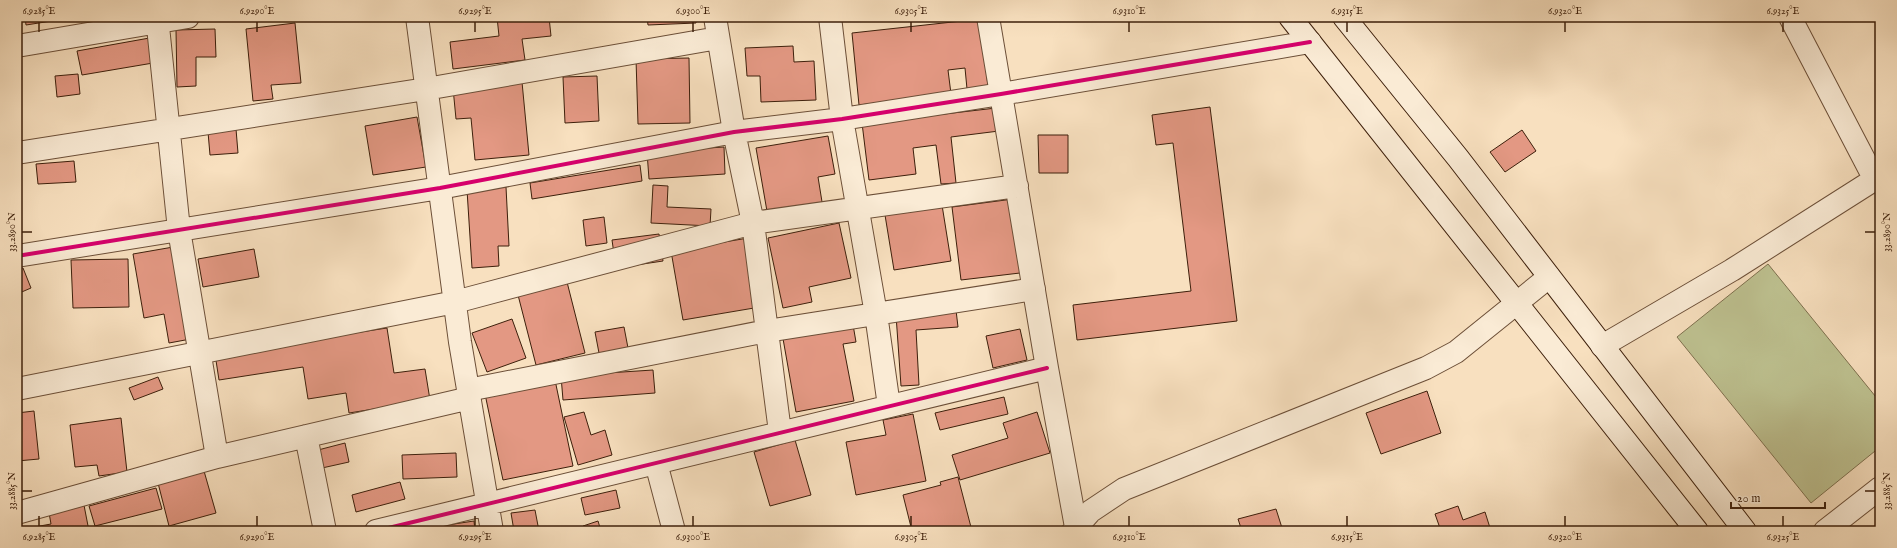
<svg xmlns="http://www.w3.org/2000/svg" width="1897" height="548" font-family="'IM FELL English',serif">
	<rect width="100%" height="100%" fill="#f8e0bf"/>
	<filter id="stains"><feTurbulence type="fractalNoise" baseFrequency=".005" numOctaves="4"/><feColorMatrix values="0 0 0 0 .2 0 0 0 0 .09 0 0 0 0 .02 0 0 0 .5 -.17"/></filter>
	<radialGradient id="worn" r=".72"><stop offset=".6" stop-color="#630" stop-opacity="0"/><stop offset="1" stop-color="#630" stop-opacity=".3"/></radialGradient>
	<path fill="#bec291" stroke="#7e704e" d="M1768,264L1880,402V447L1811,503L1677,337Z"/>
	<path fill="#e39883" stroke="#3d1f0b" d="M25,17H77L26,25Z
		M497,17H549L551,36L522,39L525,60L453,69L450,42L499,36Z
		M647,17H696V23L648,25Z
		M852,17H891L852,19Z
		M980,19L988,86L967,89L965,68L948,70L951,94L859,105L852,33Z
		M295,23L301,83L271,85L273,99L253,101L246,29Z
		M215,29L216,57H196V86L177,87L176,30Z
		M155,37L159,62L82,75L77,51Z
		M793,46L794,62L814,61L816,100L761,102L760,76H747L745,48Z
		M689,58L690,123L638,124L636,59Z
		M78,74L80,94L57,97L55,76Z
		M597,76L599,121L565,123L563,77Z
		M522,82L529,155L475,160L471,118L456,119L453,88Z
		M1210,107L1237,321L1077,340L1073,305L1191,291L1173,143L1156,145L1152,115Z
		M996,108L999,131L951,137L956,183L941,184L936,145L913,148L916,174L869,180L862,123L884,121Z
		M417,117L426,167L373,175L365,126Z
		M236,129L238,153L210,155L208,132Z
		M1522,130L1536,151L1505,172L1490,152Z
		M1038,135H1068V173H1039Z
		M828,136L835,174L818,177L823,208L768,217L756,148Z
		M724,147L725,174L649,179L647,152Z
		M74,161L76,182L38,184L36,164Z
		M640,165L642,181L532,199L530,183Z
		M653,185L668,186L667,207L711,209L710,226L651,223Z
		M506,187L509,246H498L499,266L472,268L467,190Z
		M1021,198L1020,273L961,280L952,207Z
		M942,205L951,261L894,270L885,215Z
		M604,217L607,243L586,246L583,220Z
		M839,223L851,278L809,287L812,302L783,308L768,238Z
		M659,234L663,261L616,268L612,240Z
		M754,237L766,306L683,320L671,251Z
		M179,246L196,338L169,343L164,314L144,318L133,254Z
		M254,249L259,277L203,287L198,259Z
		M128,259L129,307L73,308L71,260Z
		M23,268L31,288L17,294V270Z
		M567,282L585,353L536,365L518,295Z
		M956,310L958,327L916,330L919,385L901,386L896,315Z
		M512,319L526,358L487,372L472,333Z
		M852,319L856,342L843,344L854,401L796,412L782,333Z
		M624,327L628,348L599,353L595,332Z
		M387,328L394,373L425,369L430,400L349,413L346,393L308,399L303,367L219,380L215,354Z
		M1020,329L1027,360L993,368L986,336Z
		M653,370L655,393L563,400L561,376Z
		M158,377L163,389L134,400L129,388Z
		M555,380L573,466L503,480L485,394Z
		M1427,391L1441,433L1381,454L1366,413Z
		M1004,397L1008,414L940,430L935,413Z
		M34,411L39,459L17,461V413Z
		M584,412L591,435L605,430L612,455L578,465L564,417Z
		M1037,412L1050,453L960,480L952,455L1008,438L1003,423Z
		M913,414L926,481L856,495L846,442L886,435L883,420Z
		M121,418L127,472L99,476L97,465L75,467L70,425Z
		M795,440L811,495L770,506L754,452Z
		M345,443L349,462L322,468L318,450Z
		M456,453L457,477L403,479L402,455Z
		M204,471L216,513L169,526L158,483Z
		M958,477L972,531H912L903,495L941,485L940,482Z
		M400,482L405,499L356,512L352,495Z
		M156,488L162,509L95,526L89,506Z
		M616,490L620,508L585,515L581,498Z
		M83,500L89,531H30L29,528L51,524L48,507Z
		M1458,506L1463,520L1485,512L1491,531H1441L1435,514Z
		M1276,509L1283,531H1242L1238,519Z
		M535,510L539,531H514L511,513Z
		M474,521L475,531H415L414,530Z
		M598,521L601,531H585L583,526Z"/>
	<g fill="none" stroke-linecap="round" stroke-linejoin="round">
		<defs>
			<path id="minor" d="M157,17L179,230L217,457
				M417,17L460,342L492,531
				M715,17L734,132L753,223L780,432
				M830,17L842,119L876,314L889,406
				M988,17L1047,368L1076,527
				M1790,17L1875,180
				M17,46L188,17
				M17,153L426,89L718,38
				M17,256L440,188L734,132L842,119L1001,94L1310,42
				M1602,346L1732,270L1880,176
				M17,389L455,302L753,223L1017,186
				M468,390L767,331L1034,289
				M306,436L325,531
				M656,463L674,531
				M17,513L217,457L470,398
				M376,531L1047,368
				M1073,531L1091,511L1124,489L1426,368L1456,352L1549,277
				M1825,531L1880,488"/>
			<path id="secondary" d="M1290,17L1697,531
				M1344,17L1458,158L1745,531"/>
		</defs>
		<use href="#minor" stroke="#6c4f38" stroke-width="24"/>
		<use href="#secondary" stroke="#3d1f0b" stroke-width="24"/>
		<use href="#minor" stroke="#faebd5" stroke-width="22"/>
		<use href="#secondary" stroke="#faebd5" stroke-width="22"/>
		<defs>
			<path id="cycleway" d="M17,256L440,188L734,132L842,119L1001,94L1310,42
				M376,531L1047,368"/>
		</defs>
		<use href="#cycleway" stroke="#faebd5" stroke-width="6"/>
		<use href="#cycleway" stroke="#d6006c" stroke-width="4"/>
	</g>
	<path fill="none" stroke="#3d1f0b" stroke-width="1.5" d="M39,22V32M257,22V32M475,22V32M693,22V32M911,22V32M1129,22V32M1347,22V32M1565,22V32M1783,22V32M22,232H32M1865,232H1875M22,491H32M1865,491H1875M39,516V526M257,516V526M475,516V526M693,516V526M911,516V526M1129,516V526M1347,516V526M1565,516V526M1783,516V526"/>
	<rect width="1897" height="548" fill="none" stroke="#f8e0bf" stroke-width="44"/>
	<path d="M1731 502v6h94v-6" fill="none" stroke="#3d1f0b" stroke-width="2"/>
	<text x="1737" y="502" font-size="12" fill="#3d1f0b" stroke="#faebd5" stroke-width="3" paint-order="stroke">20 m</text>
	<rect x="22" y="22" width="1853" height="504" fill="none" stroke="#3d1f0b" stroke-width="1.5"/>
	<g font-size="10" text-anchor="middle" fill="#3d1f0b">
		<text x="39" y="14">6.9285°E</text>
		<text x="257" y="14">6.9290°E</text>
		<text x="475" y="14">6.9295°E</text>
		<text x="693" y="14">6.9300°E</text>
		<text x="911" y="14">6.9305°E</text>
		<text x="1129" y="14">6.9310°E</text>
		<text x="1347" y="14">6.9315°E</text>
		<text x="1565" y="14">6.9320°E</text>
		<text x="1783" y="14">6.9325°E</text>
		<text transform="translate(11 232) rotate(-90)" y="4">33.2890°N</text>
		<text transform="translate(1886 232) rotate(-90)" y="4">33.2890°N</text>
		<text transform="translate(11 491) rotate(-90)" y="4">33.2885°N</text>
		<text transform="translate(1886 491) rotate(-90)" y="4">33.2885°N</text>
		<text x="39" y="540">6.9285°E</text>
		<text x="257" y="540">6.9290°E</text>
		<text x="475" y="540">6.9295°E</text>
		<text x="693" y="540">6.9300°E</text>
		<text x="911" y="540">6.9305°E</text>
		<text x="1129" y="540">6.9310°E</text>
		<text x="1347" y="540">6.9315°E</text>
		<text x="1565" y="540">6.9320°E</text>
		<text x="1783" y="540">6.9325°E</text>
	</g>
	<rect width="100%" height="100%" filter="url(#stains)"/>
	<rect width="100%" height="100%" fill="url(#worn)"/>
</svg>
